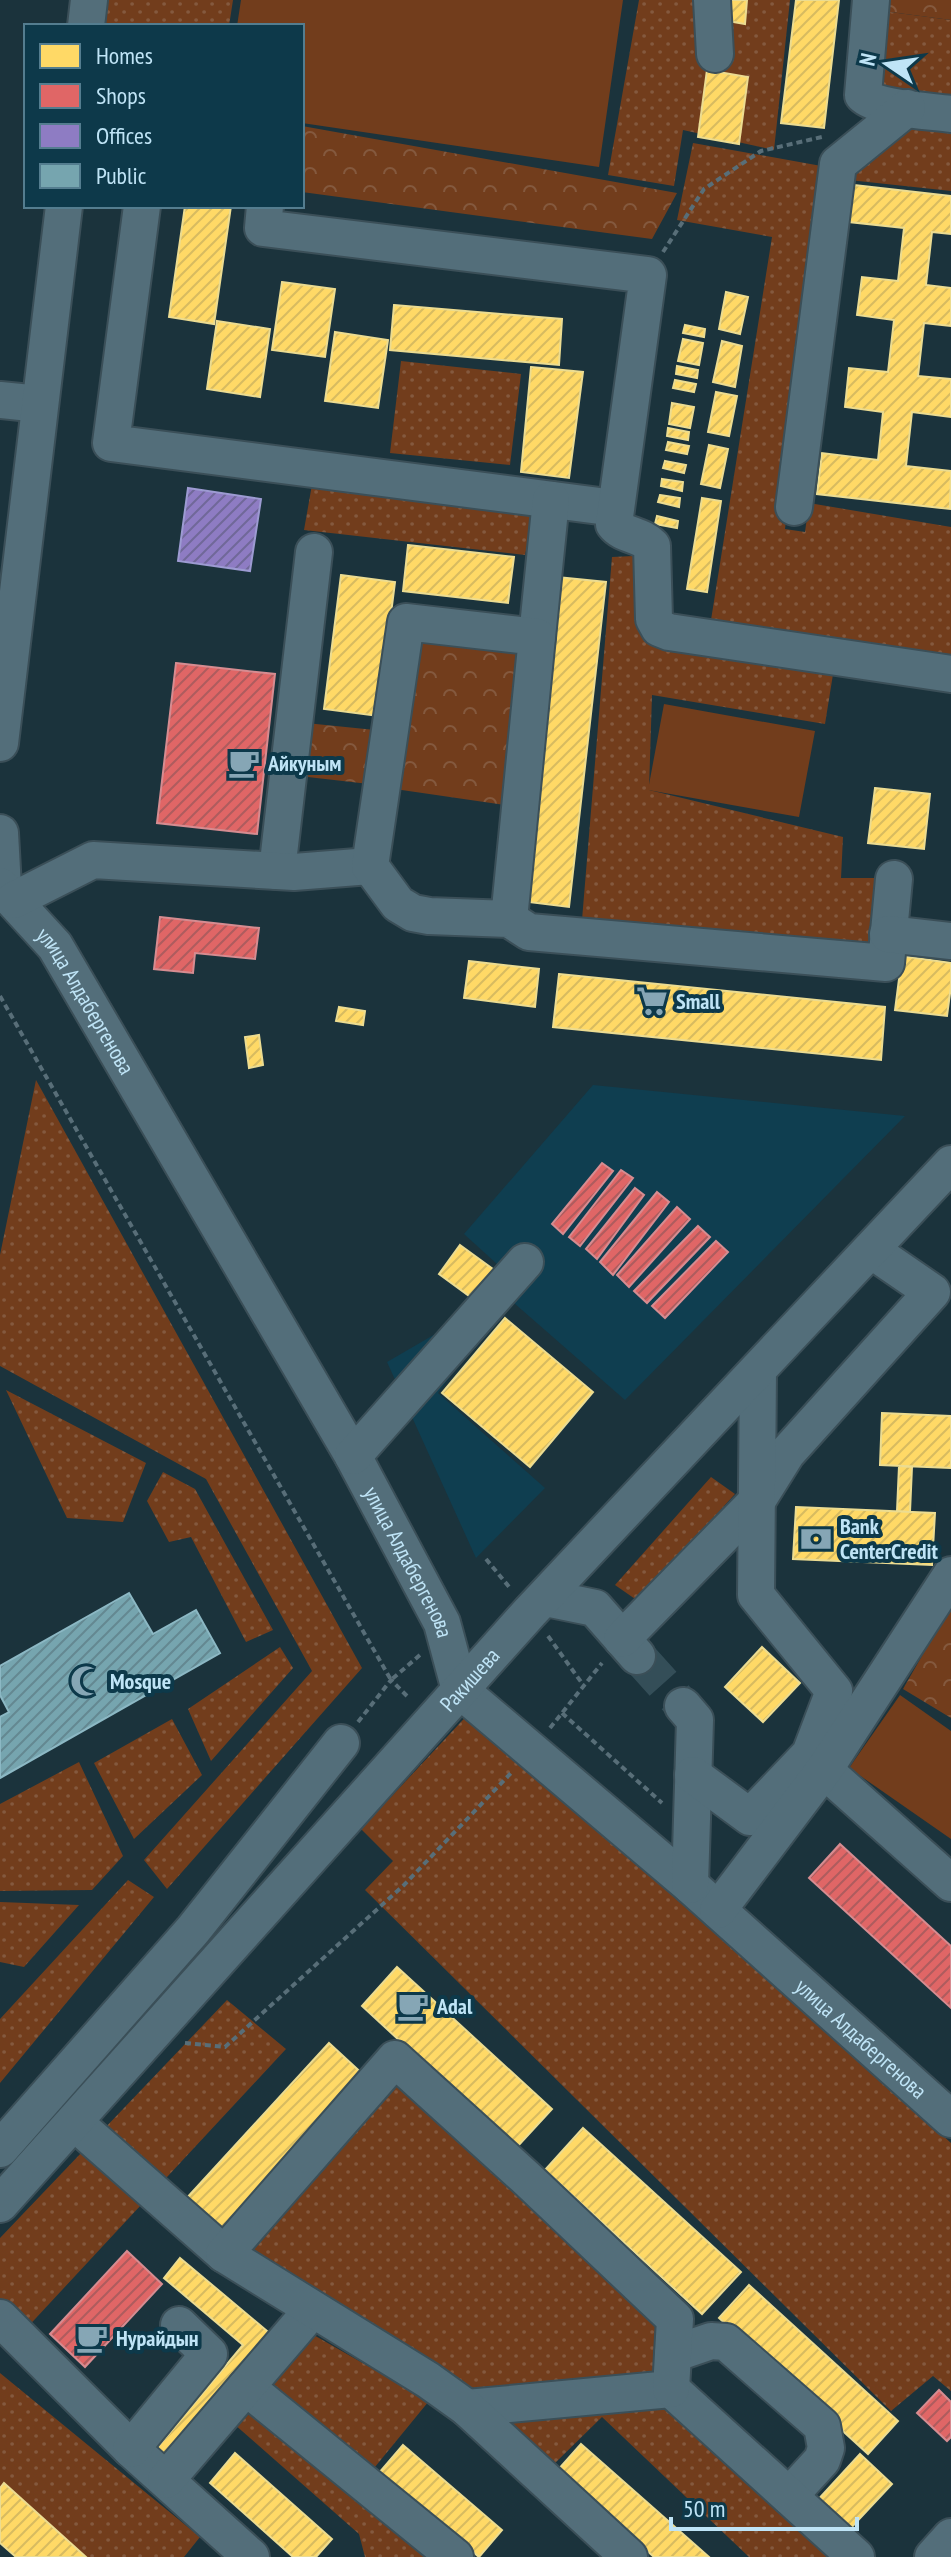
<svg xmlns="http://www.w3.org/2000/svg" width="951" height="2557" font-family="'PT Sans Narrow',sans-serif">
	<defs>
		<pattern id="grass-dots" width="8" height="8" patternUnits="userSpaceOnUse" patternTransform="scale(2)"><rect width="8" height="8" fill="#723d1c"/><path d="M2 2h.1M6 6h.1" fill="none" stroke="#84593e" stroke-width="1.8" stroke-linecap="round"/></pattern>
		<pattern id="park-crowns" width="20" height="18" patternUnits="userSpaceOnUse" patternTransform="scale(2)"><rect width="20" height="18" fill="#723d1c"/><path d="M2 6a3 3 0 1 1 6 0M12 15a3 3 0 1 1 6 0" fill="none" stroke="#84593e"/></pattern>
		<pattern id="homes-hatch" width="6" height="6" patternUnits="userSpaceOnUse" patternTransform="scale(2)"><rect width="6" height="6" fill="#ffd966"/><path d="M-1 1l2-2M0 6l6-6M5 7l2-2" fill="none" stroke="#d7bb60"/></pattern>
		<pattern id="shops-hatch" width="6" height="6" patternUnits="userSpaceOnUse" patternTransform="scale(2)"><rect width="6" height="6" fill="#e06666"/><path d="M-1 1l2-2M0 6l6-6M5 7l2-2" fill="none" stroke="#ae5c5e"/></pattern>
		<pattern id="offices-hatch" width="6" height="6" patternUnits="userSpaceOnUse" patternTransform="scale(2)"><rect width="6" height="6" fill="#8e7cc3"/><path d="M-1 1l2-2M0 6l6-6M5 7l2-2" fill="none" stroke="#706899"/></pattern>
		<pattern id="public-hatch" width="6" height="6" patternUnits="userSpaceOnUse" patternTransform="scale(2)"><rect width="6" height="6" fill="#76a5af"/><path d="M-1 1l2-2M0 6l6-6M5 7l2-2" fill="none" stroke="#648891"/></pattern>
	</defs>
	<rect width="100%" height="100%" fill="#1b333c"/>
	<path fill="#0f3e50" d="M593,1085L905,1116L625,1400L497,1288L508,1274L464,1234Z
		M468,1315L482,1333L438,1393L545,1488L476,1558L387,1362Z"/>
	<path fill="url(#grass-dots)" d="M106,0H233L229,26H103Z
		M639,0H790L774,150L683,130L674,186L608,175Z
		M875,10L951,20V104L867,93Z
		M910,116L951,123V191L849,180L850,165Z
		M693,143L827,167L785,529L805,532L809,503L951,527V667L711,620L772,237L677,220Z
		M401,361L521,374L510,465L390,453Z
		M313,479L536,505L525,555L304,530Z
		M634,556L647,633L834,668L825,724L652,695L649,790L843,837L841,878H882L867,961L582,920L612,557Z
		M36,1080L362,1668L167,1889L144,1860L312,1671L206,1479L0,1366V1255Z
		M6,1390L146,1463L123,1522L67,1518Z
		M163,1472L195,1489L273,1630L246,1642L191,1537L169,1542L147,1501Z
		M711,1477L735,1494L638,1601L615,1585Z
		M280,1647L293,1668L211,1761L188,1709Z
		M474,1708L951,2143V2391L933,2376L891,2411L365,1890L393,1861L361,1829Z
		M172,1719L202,1775L134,1839L94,1763Z
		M79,1762L123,1856L92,1890L0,1891V1804Z
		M128,1880L154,1897L0,2083V2019Z
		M0,1902L79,1905L24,1967L0,1962Z
		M227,2000L286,2049L10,2346L0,2336V2238Z
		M399,2073L664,2316V2378L463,2401L243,2258Z
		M305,2330L429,2401L361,2484L448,2557H365L359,2534L234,2424Z
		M0,2373L200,2537L184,2557H75L0,2491Z
		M671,2407L833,2557H749L602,2417L551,2467L488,2418Z"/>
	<path fill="url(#park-crowns)" d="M876,0H951V20L875,10Z
		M302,126L677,193L652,239L302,192Z
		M413,627L529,643L512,806L388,788Z
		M306,723L375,730L369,784L299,776Z
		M951,1605V1718L903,1689Z"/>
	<path fill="#723d1c" d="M241,0H623L599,167L302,123V26H237Z
		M664,704L815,731L799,817L648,790Z
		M900,1695L951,1731V1839L849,1768Z"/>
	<path fill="url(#homes-hatch)" stroke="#ecdc91" stroke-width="2" d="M724,0H747L745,24L722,20Z
		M796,0H839L824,128L781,123Z
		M707,70L748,77L739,144L698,137Z
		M854,185L951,196V234L932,232L926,285L951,288V326L924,323L918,376L951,379V417L912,412L906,466L951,471L950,509L817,494L822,453L878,460L883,412L845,407L849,368L888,372L894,320L857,315L862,277L898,281L904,228L849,222Z
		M185,206H231L214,324L169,317Z
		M282,282L335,289L325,357L272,350Z
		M726,292L748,297L740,334L719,329Z
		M394,305L562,319L559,365L390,350Z
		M217,321L270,329L260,397L207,389Z
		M685,325L705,329L704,337L683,333Z
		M335,332L388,340L378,408L325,401Z
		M683,339L703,343L699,365L678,361Z
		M722,341L742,346L735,387L713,382Z
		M677,366L698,370L697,378L676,374Z
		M531,367L583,372L569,478L521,472Z
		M675,380L696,384L694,392L673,388Z
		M716,392L737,396L729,436L708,432Z
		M672,403L694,407L690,428L669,424Z
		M668,428L689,432L688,440L667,436Z
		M668,442L689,446L687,454L666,450Z
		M709,445L728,449L720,488L701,484Z
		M665,461L686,465L684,473L663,468Z
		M662,479L683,482L682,491L661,486Z
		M660,495L680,498L679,507L658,502Z
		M702,498L721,501L707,592L687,589Z
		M657,516L678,521L677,528L655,524Z
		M408,545L514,557L508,603L403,591Z
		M341,575L395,582L378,716L324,709Z
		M557,577L606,582L569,907L520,901Z
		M875,788L930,794L924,849L868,843Z
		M902,956L951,963V986L947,1016L895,1010Z
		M469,961L539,969L535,1007L464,998Z
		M559,974L885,1007L881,1060L553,1027Z
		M339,1007L365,1011L363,1025L336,1021Z
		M259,1035L263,1065L249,1068L245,1037Z
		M460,1245L497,1272L476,1301L439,1274Z
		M505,1318L593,1392L530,1467L442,1393Z
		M882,1413L951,1416V1468L880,1465Z
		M899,1466L912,1467L910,1512L897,1511Z
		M796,1507L935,1513L932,1565L793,1559Z
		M762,1647L800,1683L763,1722L725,1687Z
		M397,1967L552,2109L516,2148L362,2006Z
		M329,2043L367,2078L222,2236L184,2201Z
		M583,2128L741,2272L702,2314L545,2170Z
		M180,2258L279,2341L176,2464L157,2448L243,2345L164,2278Z
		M749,2285L898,2421L868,2454L719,2318Z
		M581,2444L709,2557H654L557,2471Z
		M403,2445L502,2530L479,2557L379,2473Z
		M235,2453L332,2539L316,2557H293L210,2483Z
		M860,2454L892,2484L847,2532L815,2503Z
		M4,2483L86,2557H16L0,2543V2488Z"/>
	<path fill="url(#shops-hatch)" stroke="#d68c91" stroke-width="2" d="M176,663L275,674L257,834L157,823Z
		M160,917L259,928L255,959L195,953L193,973L154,969Z
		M602,1163L613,1171L563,1234L552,1224Z
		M621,1170L633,1178L580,1246L569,1237Z
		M635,1188L644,1195L597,1259L586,1249Z
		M657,1192L669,1202L613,1275L600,1262Z
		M677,1207L690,1219L629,1287L617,1275Z
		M698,1226L710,1237L647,1303L634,1291Z
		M716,1241L728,1252L665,1318L652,1306Z
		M840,1844L951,1946V2008L809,1878Z
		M127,2251L162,2284L85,2367L50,2334Z
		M939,2390L951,2402V2437L947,2441L917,2413Z"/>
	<path fill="url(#offices-hatch)" stroke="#9d9bd2" stroke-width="2" d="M188,488L261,499L250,571L178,561Z"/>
	<path fill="url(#public-hatch)" stroke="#8cb8c4" stroke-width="2" d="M129,1593L153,1634L196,1610L220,1653L0,1778V1717L9,1712L0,1695V1666Z"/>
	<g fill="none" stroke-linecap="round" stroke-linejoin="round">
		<path stroke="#344e58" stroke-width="36" stroke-dasharray="36 18" stroke-linecap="butt" d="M639,1657L683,1706"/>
		<defs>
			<g id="minor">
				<path d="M712,0L715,54"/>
				<path d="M871,0L863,95C877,109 930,111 951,114"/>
				<path d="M86,26L89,0"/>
				<path d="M142,206L111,443L615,508"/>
				<path d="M265,206L263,228L648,275L614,524C623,536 641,534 652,546L654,619L659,628L669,632L951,674"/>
				<path d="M0,400L40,404"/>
				<path d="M794,507L838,164L907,108"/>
				<path d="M537,637L551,500"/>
				<path d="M0,743L64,206"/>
				<path d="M0,833L3,888"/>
				<path d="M277,871L314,552"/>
				<path id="s1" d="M0,886L55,946L353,1456L442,1623L460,1690L690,1885L951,2119"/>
				<path d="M14,900L93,860L294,872L370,866"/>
				<path d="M509,919L537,637L406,622L370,866L398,904L413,913L429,916L509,919L529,932L886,963L894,879"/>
				<path d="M888,934L951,941"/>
				<path d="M353,1456L525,1262"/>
				<path d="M546,1598L595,1608L637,1656"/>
				<path d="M622,1639L757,1501L787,1453L932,1292L871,1250"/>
				<path d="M683,1706L695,1720L690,1885"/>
				<path d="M824,1770L951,1883"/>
				<path d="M693,1775L750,1817L810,1754L834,1691L756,1595L758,1371"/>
				<path d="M718,1910L824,1770L951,1575"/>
				<path d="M74,2122L224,2254"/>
				<path d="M0,2149L193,1930L341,1743"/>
				<path id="s2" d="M0,2204L530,1612L951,1164"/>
				<path d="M0,2318L131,2449L251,2557"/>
				<path d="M673,2354L711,2341L726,2342L822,2426L826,2448L822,2460L789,2496"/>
				<path d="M246,2387L455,2557"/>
				<path d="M467,2408L671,2389L856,2557"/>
				<path d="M131,2449L209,2354L179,2325"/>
				<path d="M166,2480L312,2310"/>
				<path d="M629,2557L467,2408L428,2380L224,2254L395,2059L525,2177L675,2319L671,2389"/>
				<path d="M933,2557L951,2537"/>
			</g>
		</defs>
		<use href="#minor" stroke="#3b4f58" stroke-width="40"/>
		<path stroke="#586e78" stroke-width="4" stroke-dasharray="6 4" stroke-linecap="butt" d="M663,252L704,189L761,151L822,137
			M0,996L391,1680L420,1655
			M486,1559L510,1588
			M548,1636L584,1686
			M562,1713L662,1803
			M358,1722L391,1680L407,1696
			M550,1728L602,1663
			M185,2043L225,2047L404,1885L513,1771"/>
		<use href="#minor" stroke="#536e7a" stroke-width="36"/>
	</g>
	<defs>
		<symbol id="cafe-bare" viewBox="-9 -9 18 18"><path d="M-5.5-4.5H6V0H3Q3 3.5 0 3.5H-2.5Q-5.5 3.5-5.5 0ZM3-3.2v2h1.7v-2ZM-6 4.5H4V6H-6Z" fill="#86a6b5" stroke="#0d394a" stroke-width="2.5" paint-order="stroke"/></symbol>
		<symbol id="supermarket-bare" viewBox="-9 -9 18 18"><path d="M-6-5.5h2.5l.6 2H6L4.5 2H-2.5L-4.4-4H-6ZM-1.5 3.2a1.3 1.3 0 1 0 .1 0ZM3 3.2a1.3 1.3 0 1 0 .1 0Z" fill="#86a6b5" stroke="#0d394a" stroke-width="2.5" paint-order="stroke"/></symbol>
		<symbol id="bank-bare" viewBox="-9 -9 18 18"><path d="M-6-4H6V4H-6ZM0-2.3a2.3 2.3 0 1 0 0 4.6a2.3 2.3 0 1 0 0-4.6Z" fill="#86a6b5" stroke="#0d394a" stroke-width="2.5" paint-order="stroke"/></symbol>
		<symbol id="mosque-bare" viewBox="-9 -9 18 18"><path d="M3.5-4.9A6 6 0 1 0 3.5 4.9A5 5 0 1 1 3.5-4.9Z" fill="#86a6b5" stroke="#0d394a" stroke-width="2.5" paint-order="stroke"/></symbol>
	</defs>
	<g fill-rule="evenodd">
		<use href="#cafe-bare" x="222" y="741" width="44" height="44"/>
		<use href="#supermarket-bare" x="630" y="979" width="44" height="44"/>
		<use href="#bank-bare" x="794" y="1517" width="44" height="44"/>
		<use href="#mosque-bare" x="64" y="1659" width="44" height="44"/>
		<use href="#cafe-bare" x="391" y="1984" width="44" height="44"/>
		<use href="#cafe-bare" x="70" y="2316" width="44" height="44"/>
	</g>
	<g text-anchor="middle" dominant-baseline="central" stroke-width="8" stroke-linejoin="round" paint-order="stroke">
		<g font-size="22" font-weight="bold" fill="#bfe4f6" stroke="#0d394a" text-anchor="start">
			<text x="268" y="763">Айкуным</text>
			<text x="676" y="1001">Small</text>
			<text x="840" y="1526">Bank<tspan x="840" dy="25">CenterCredit</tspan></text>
			<text x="110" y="1681">Mosque</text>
			<text x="437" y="2006">Adal</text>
			<text x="116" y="2338">Нурайдын</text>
		</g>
		<g font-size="22" fill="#bfe4f6" stroke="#0d394a">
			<text stroke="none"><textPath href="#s1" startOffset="144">улица Алдабергенова</textPath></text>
			<text stroke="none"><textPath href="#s1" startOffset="792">улица Алдабергенова</textPath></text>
			<text stroke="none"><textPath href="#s2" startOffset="704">Ракишева</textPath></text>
			<text stroke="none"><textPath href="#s1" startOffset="1462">улица Алдабергенова</textPath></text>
		</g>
	</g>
	<rect x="24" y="24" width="280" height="184" fill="#0d394a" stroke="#547d8f" stroke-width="2"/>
	<rect x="40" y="44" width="40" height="24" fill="#ffd966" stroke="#547d8f" stroke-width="2"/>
	<text x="96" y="64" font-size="24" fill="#bfe4f6">Homes</text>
	<rect x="40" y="84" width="40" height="24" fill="#e06666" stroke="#547d8f" stroke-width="2"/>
	<text x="96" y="104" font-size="24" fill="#bfe4f6">Shops</text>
	<rect x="40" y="124" width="40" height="24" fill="#8e7cc3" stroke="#547d8f" stroke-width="2"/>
	<text x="96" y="144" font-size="24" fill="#bfe4f6">Offices</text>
	<rect x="40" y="164" width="40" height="24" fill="#76a5af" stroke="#547d8f" stroke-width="2"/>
	<text x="96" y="184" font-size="24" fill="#bfe4f6">Public</text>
	<g transform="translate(887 64) rotate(283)" stroke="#0d394a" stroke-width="6" paint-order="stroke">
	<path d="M0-6L14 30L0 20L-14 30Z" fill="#bfe4f6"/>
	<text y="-12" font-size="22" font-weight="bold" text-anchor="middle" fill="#bfe4f6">N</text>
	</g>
	<path d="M671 2517v12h186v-12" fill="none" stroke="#bfe4f6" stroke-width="4"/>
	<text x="683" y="2517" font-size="24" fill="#bfe4f6" stroke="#0d394a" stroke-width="6" paint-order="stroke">50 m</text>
</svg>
